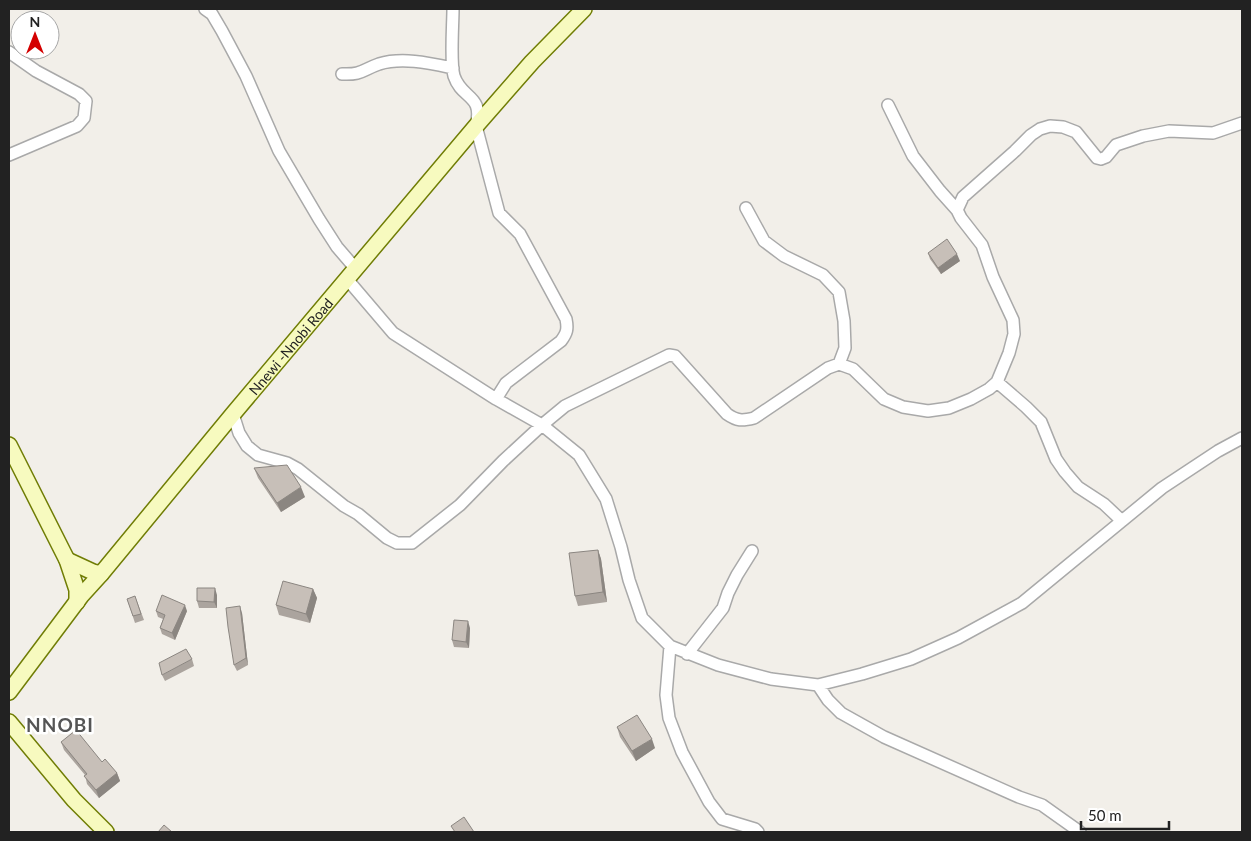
<svg xmlns="http://www.w3.org/2000/svg" width="1251" height="841" font-family="Lato,sans-serif">
	<rect width="100%" height="100%" fill="#f2efe9"/>
	<g fill="none" stroke-linecap="round" stroke-linejoin="round">
		<defs>
			<path id="minor" d="M205,9L212,14L222,31L246,76L279,151L319,219L337,247L355,268
				M453,9C453,25 450,62 454,76C462,100 484,94 476,126L499,213L520,234L566,319C568,329 567,333 561,341L506,383L496,399
				M9,52L36,71L79,94L86,101L84,118L77,126L9,155
				M342,74C362,75 362,70 379,64C402,57 429,63 453,68
				M746,208L764,241L784,256L823,275L839,292L844,321L845,348L839,364
				M957,210L963,197L1015,151L1031,135L1040,129L1050,126L1063,127L1076,132L1097,158L1101,159L1106,157L1116,145L1143,136L1169,131L1213,133L1242,123
				M347,279L393,333L496,399L542,425L579,455L606,499L621,547L629,580L642,618L670,646L718,665L771,679L818,685L862,674L911,659L958,638L1022,603L1162,488L1218,451L1242,438
				M997,382L1026,407L1041,422L1056,459L1065,472L1078,487L1104,504L1122,521
				M233,414L239,433L247,446L258,455L287,463L298,469L344,506L358,514L387,538L397,543H412L460,505L503,461L542,425L565,406L669,355L675,356L727,414C737,421 742,421 754,418L828,368L839,364L853,369L884,399L903,407L928,411L949,408L971,399L989,389L997,382L1009,353L1014,334L1013,320L993,277L982,245L961,218L957,210L940,191L913,156L888,105
				M670,646L666,695L669,718L682,752L709,802L722,819L755,829L758,832
				M687,654L723,608L728,593L737,575L752,551
				M818,685L828,700L841,713L884,737L1019,797L1042,805L1080,832"/>
			<g id="secondary">
				<path d="M9,445L67,560L77,590V602"/>
				<path d="M67,560L93,572L101,574"/>
				<path id="s1" d="M9,692L81,596L101,574L233,414L476,126L532,62L584,9"/>
				<path d="M9,722L74,800L106,832"/>
			</g>
		</defs>
		<use href="#minor" stroke="#a9a9a9" stroke-width="14"/>
		<use href="#secondary" stroke="#707d05" stroke-width="18"/>
		<use href="#minor" stroke="#fff" stroke-width="11"/>
		<use href="#secondary" stroke="#f7fabf" stroke-width="15"/>
	</g>
	<path fill="#aba49e" d="M928,253L960,261L941,274L930,259Z
		M254,468L305,497L281,512L258,478Z
		M598,550L601,559L607,602L578,606L575,596Z
		M313,589L317,598L310,623L279,615L276,605Z
		M217,595V608H199L197,601Z
		M135,596L144,620L135,623L127,599Z
		M156,611H187L175,640L162,634L160,628L163,619L158,617Z
		M242,613L248,665L237,671L234,665Z
		M470,628L469,648L454,647L452,640Z
		M192,659L194,666L165,681L162,675Z
		M617,727L655,748L636,761L620,737Z
		M61,742L117,773L120,781L99,798L87,784L85,775L64,750Z"/>
	<path fill="#8b8681" d="M957,254L960,261L941,274L938,268Z
		M301,487L305,497L281,512L277,503Z
		M598,550L601,559L607,602L603,592Z
		M215,588L217,595V608L214,602Z
		M313,589L317,598L310,623L306,614Z
		M185,605L187,611L175,640L172,633Z
		M240,606L242,613L248,665L246,658Z
		M468,621L470,628L469,648L466,642Z
		M652,739L655,748L636,761L632,751Z
		M117,773L120,781L99,798L96,790Z"/>
	<path fill="#c7bfb8" stroke="#8b8681" d="M947,239L957,254L938,268L928,253Z
		M287,465L301,487L277,503L254,468Z
		M598,550L603,592L575,596L569,553Z
		M283,581L313,589L306,614L276,605Z
		M197,588H215L214,602L197,601Z
		M162,595L185,605L172,633L160,628L165,615L156,611Z
		M135,596L141,614L133,616L127,599Z
		M240,606L246,658L234,665L228,627L226,608Z
		M454,620L468,621L466,642L452,640Z
		M186,649L192,659L162,675L159,663Z
		M637,715L652,739L632,751L617,727Z
		M76,730L102,762L105,759L117,773L96,790L84,776L87,774L61,742Z
		M464,817L474,832H455L451,826Z
		M164,825L172,832H158Z"/>
	<g text-anchor="middle" dominant-baseline="central" stroke-width="5" stroke-linejoin="round" paint-order="stroke">
		<g font-size="14" fill="#222" stroke="#fff">
			<text stroke="none"><textPath href="#s1" startOffset="446">Nnewi -Nnobi Road</textPath></text>
		</g>
		<g font-size="19" font-weight="bold" letter-spacing="1" fill="#555" stroke="#fff">
			<text x="60" y="724">NNOBI</text>
		</g>
	</g>
	<rect width="1251" height="841" fill="none" stroke="#222222" stroke-width="20"/>
	<g transform="translate(35 35)"><circle r="24" fill="#ffffff" stroke="#a7a7a7"/>
	<path d="M0-4L9 19L0 12L-9 19Z" fill="#d40000"/>
	<text y="-8" font-size="14" font-weight="bold" text-anchor="middle" fill="#222222">N</text>
	</g>
	<path d="M1081 821v8h88v-8" fill="none" stroke="#222222" stroke-width="2.5"/>
	<text x="1088" y="821" font-size="15" fill="#222222" stroke="#ffffff" stroke-width="4" paint-order="stroke">50 m</text>
</svg>
